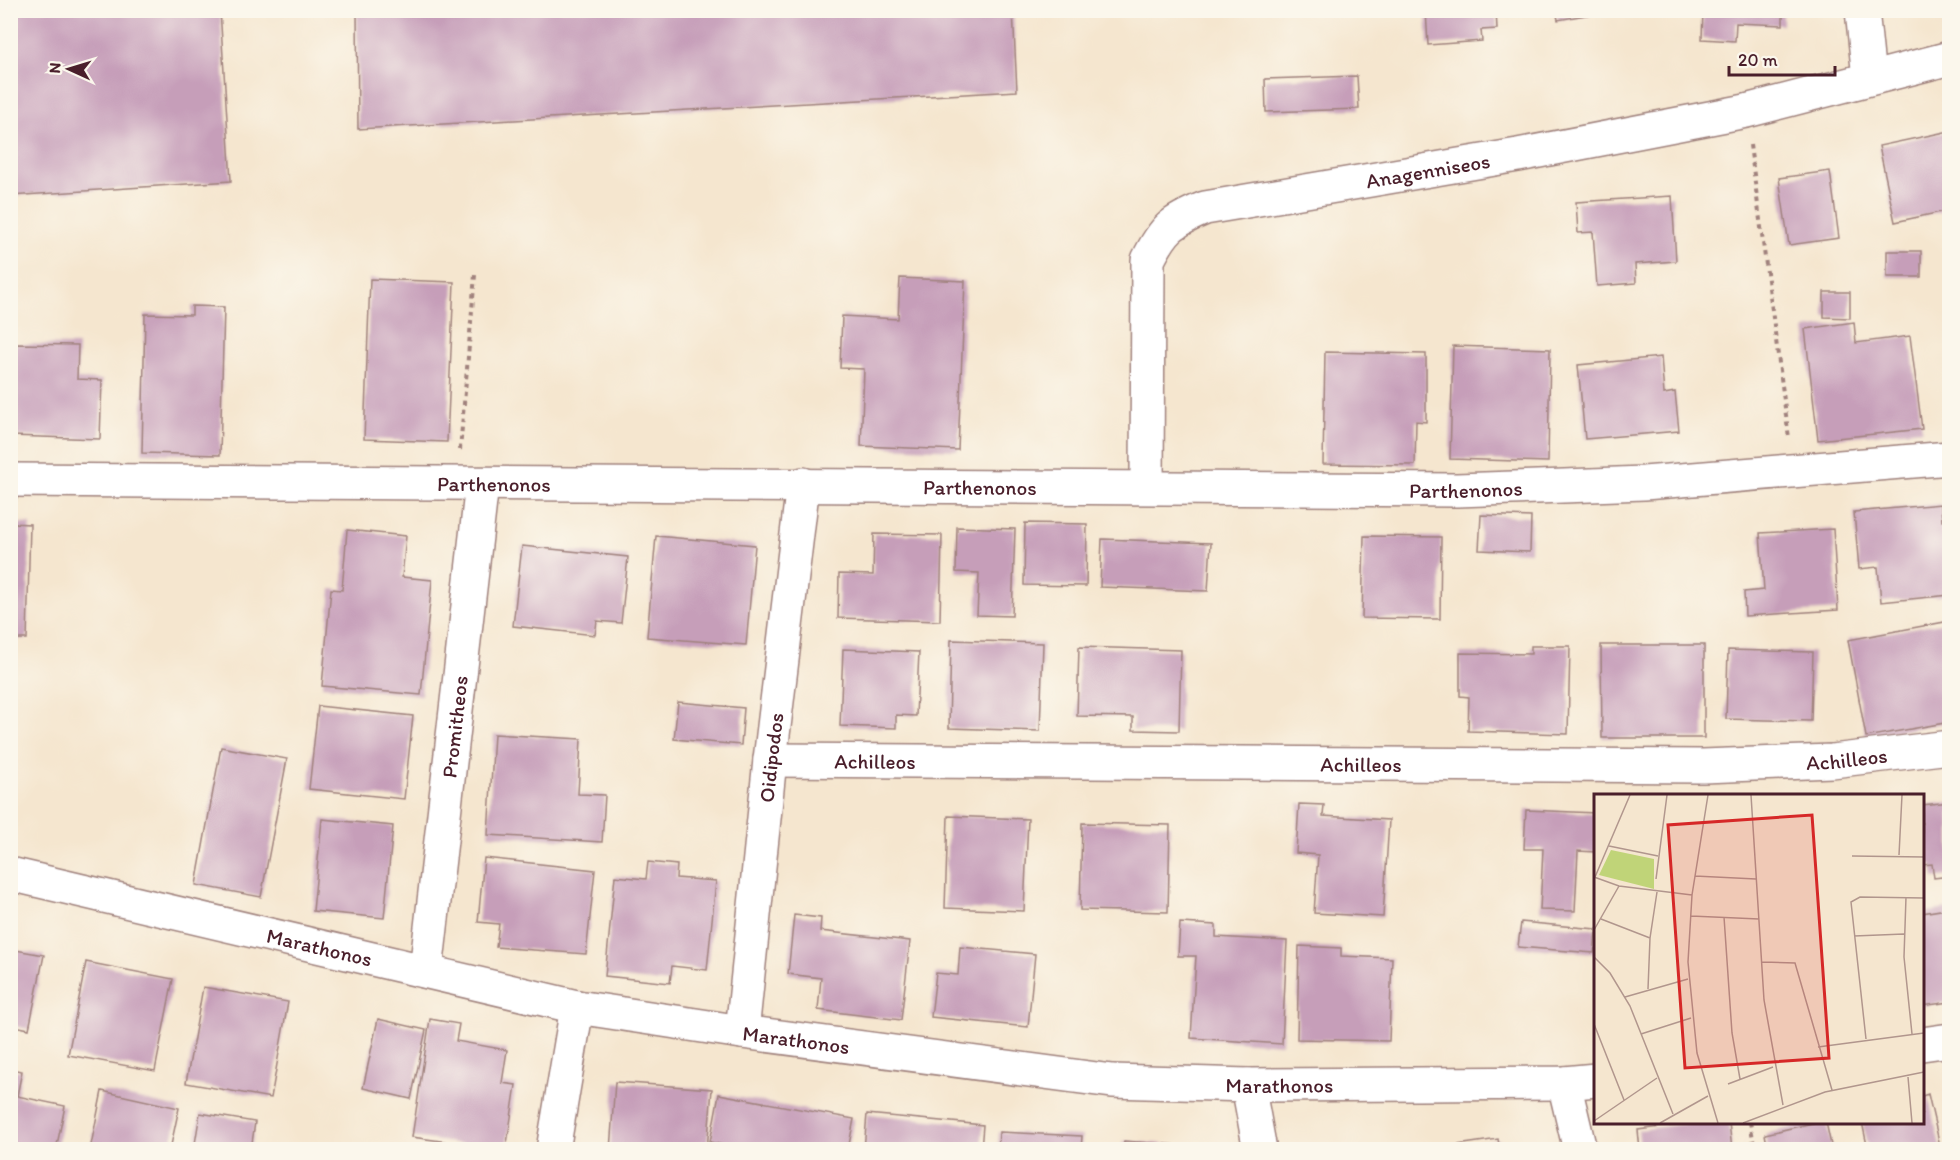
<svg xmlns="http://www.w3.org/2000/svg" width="1960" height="1160" font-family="Itim,sans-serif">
	<rect width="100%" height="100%" fill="#fbf7ec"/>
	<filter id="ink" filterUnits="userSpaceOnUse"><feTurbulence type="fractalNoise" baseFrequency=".0167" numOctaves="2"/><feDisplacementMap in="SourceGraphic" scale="12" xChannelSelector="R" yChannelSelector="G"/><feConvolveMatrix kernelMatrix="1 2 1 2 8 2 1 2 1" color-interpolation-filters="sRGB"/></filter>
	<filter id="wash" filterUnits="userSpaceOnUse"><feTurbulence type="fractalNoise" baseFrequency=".008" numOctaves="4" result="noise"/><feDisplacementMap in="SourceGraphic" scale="24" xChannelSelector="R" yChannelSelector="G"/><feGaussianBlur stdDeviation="1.35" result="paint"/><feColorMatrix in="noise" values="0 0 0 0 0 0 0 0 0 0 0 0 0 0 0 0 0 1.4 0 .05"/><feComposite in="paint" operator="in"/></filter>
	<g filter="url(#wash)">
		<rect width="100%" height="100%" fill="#f5e6cf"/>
		<g id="blocks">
			<path fill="#c69eb9" d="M10,10H220L231,181L10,196Z
				M357,10H1013L1017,91L358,129Z
				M1426,10H1496L1497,29L1481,30L1482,41L1428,45Z
				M1556,10H1591V14L1558,20Z
				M1703,10H1783V25L1736,23L1735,41L1702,39Z
				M1357,76L1359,109L1266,112L1265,79Z
				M1950,131V210L1895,222L1879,146Z
				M1830,171L1839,238L1789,245L1779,178Z
				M1672,196L1676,261L1635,264L1636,283L1597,286L1593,232L1578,233L1576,202Z
				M1887,251H1921V277H1887Z
				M900,278L965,281L958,450L861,446L864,369L840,368L842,316L898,319Z
				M370,279L454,282L447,442L364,439Z
				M1824,292H1850V318L1824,317Z
				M192,306L224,307L220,455L142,453L145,314L192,315Z
				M1854,322L1856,343L1910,336L1922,429L1818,440L1805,329Z
				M13,344L78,345L77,379L102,380L100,439L11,436Z
				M1453,346L1550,349L1548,462L1450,459Z
				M1325,352L1426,354V422L1416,421L1415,465L1323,464Z
				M1661,357L1664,394L1675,392L1679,431L1585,439L1578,365Z
				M1941,504L1942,521L1950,520V595L1881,602L1878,567L1859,569L1854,512Z
				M1481,515L1531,517L1530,552L1479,550Z
				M10,523L30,524L27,639H10Z
				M1025,523L1087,524L1086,586L1024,585Z
				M957,527L1015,529L1012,616L977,615L979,573L956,572Z
				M1833,529L1838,610L1745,616L1744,592L1764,590L1760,533Z
				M347,530L406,536L402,577L432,580L421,695L322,686L331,589L342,590Z
				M874,534L942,535L940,621L838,618L839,574L873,575Z
				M656,536L755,545L746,645L647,637Z
				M1364,536L1441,537L1440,619L1362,618Z
				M1102,539L1211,543L1208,591L1100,587Z
				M522,546L628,557L621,623L597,621L595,635L513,626Z
				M1950,621V722L1866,737L1848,640Z
				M951,640L1043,643L1040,731L949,728Z
				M1601,645H1704V738H1602Z
				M1531,646H1570L1568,734L1468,731L1469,697L1460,696V653L1531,654Z
				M1079,647L1181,650L1179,731L1133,730V717L1077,716Z
				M843,649L919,652L916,716L896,715V728L840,726Z
				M1728,650L1813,652L1811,721L1726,719Z
				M678,702L744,708L741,745L674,739Z
				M318,706L413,716L404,799L309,789Z
				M494,734L581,739L578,794L605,795L602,842L488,835Z
				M221,747L287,759L261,897L196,885Z
				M1950,802V876L1934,878L1932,864L1922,865V805Z
				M1299,804L1324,805L1323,816L1389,820L1383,917L1314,913L1318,855L1296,853Z
				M1526,810L1596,813V852L1578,851L1575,911L1540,910L1543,849H1524Z
				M948,816L1028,819L1024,911L945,908Z
				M322,819L393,826L384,918L313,911Z
				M1082,823L1170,825L1168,912L1080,910Z
				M484,858L595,870L586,954L496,947L499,924L478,922Z
				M648,862L677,865L676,878L716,881L707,970L672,966L670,983L605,976L615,876L646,879Z
				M1947,909V914L1950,913V1002L1922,1006V913Z
				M794,915L821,918L820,931L910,941L901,1020L818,1010L821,978L788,974Z
				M1521,922L1596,929L1594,953L1518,947Z
				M1180,923L1216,925V937L1287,941L1282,1044L1191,1038L1196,956H1178Z
				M1299,946L1341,948V956L1392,958L1389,1041L1297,1039Z
				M960,947L1035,954L1028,1027L931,1017L936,973L958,975Z
				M10,949L44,955L29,1029L10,1025Z
				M86,962L173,979L155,1071L68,1055Z
				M203,987L288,1002L271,1098L186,1083Z
				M378,1019L426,1030L411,1099L363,1088Z
				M430,1019L459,1024L456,1041L507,1050L502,1083L516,1085L506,1150L412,1137Z
				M10,1069L22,1071L17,1096L65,1106L56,1150H10Z
				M615,1082L712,1089L707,1150H610Z
				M102,1091L179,1108L170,1150H90Z
				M719,1094L854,1119L848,1150H732L733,1147L710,1142Z
				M1928,1094L1941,1150H1868L1862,1122H1922V1096Z
				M200,1113L255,1122L251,1150H194Z
				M867,1114L983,1125L981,1150H864Z
				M1701,1122H1729L1732,1150H1640L1638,1130Z
				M1817,1122H1826L1832,1150H1768L1765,1134Z
				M999,1132L1082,1136L1081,1150H998Z
				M1498,1139L1500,1150H1437V1148Z
				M1124,1141L1204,1147V1150H1123Z"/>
		</g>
	</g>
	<g filter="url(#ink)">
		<use href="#blocks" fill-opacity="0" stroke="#a0827d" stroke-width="1.5"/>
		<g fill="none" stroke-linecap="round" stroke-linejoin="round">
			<defs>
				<g id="minor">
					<path d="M1862,10L1869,78"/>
					<path id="s1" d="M10,480L1457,490L1644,483L1950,458"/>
					<path id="s2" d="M1147,486L1148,260C1164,228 1171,222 1205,208L1518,155L1746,111L1950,58"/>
					<path id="s3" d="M770,760L1703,766L1832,761L1950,747"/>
					<path id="s4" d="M10,874L577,1007L742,1032L1112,1081L1248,1085L1564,1083L1596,1080"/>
					<path id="s5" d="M426,971L482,484"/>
					<path id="s6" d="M742,1032L770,760L803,484"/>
					<path d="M1922,1044L1950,1040"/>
					<path d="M1564,1083L1580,1150"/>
					<path d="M1248,1085L1260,1150"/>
					<path d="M553,1150L577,1007"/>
				</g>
			</defs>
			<use href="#minor" stroke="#a0827d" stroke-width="36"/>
			<path stroke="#a0827d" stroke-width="4" stroke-dasharray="4.5 4.5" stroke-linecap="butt" d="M1750,145L1789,438
				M460,450L475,275
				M1750,1122L1755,1150"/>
			<use href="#minor" stroke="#fff" stroke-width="33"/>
		</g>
	</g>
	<g text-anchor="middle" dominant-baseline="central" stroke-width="4.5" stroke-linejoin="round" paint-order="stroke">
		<g font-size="21" fill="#4a1f2b" stroke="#fbf7ec">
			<text stroke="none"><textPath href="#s2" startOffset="532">Anagenniseos</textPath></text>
			<text stroke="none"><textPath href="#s1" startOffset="484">Parthenonos</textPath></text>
			<text stroke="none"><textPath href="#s1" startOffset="970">Parthenonos</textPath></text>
			<text stroke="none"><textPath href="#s1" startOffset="1456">Parthenonos</textPath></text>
			<text stroke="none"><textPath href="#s5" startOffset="246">Promitheos</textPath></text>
			<text stroke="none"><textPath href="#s6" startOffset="276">Oidipodos</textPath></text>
			<text stroke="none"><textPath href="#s3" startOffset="1077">Achilleos</textPath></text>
			<text stroke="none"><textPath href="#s3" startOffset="105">Achilleos</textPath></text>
			<text stroke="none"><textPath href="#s3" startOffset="591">Achilleos</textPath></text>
			<text stroke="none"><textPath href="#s4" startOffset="318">Marathonos</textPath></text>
			<text stroke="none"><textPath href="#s4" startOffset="804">Marathonos</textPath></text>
			<text stroke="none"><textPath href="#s4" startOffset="1290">Marathonos</textPath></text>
		</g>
	</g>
	<g transform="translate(1594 794)">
		<rect width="330" height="330" fill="#f5e6cf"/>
		<path d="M17,56L60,65V95L5,81Z" fill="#c0d478"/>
		<path fill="none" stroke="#b1968d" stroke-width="1.5" d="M114,1L98,101L94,168L103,259L124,329M157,1L170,206L189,311M15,52L64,62M305,61L308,1M258,62L330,63M101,82L162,85M0,83L25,92L98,101M1,83L36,1M62,85L73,1M312,103L310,163L318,240M97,122L165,125M130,123L138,239L146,285M7,125L56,144M0,136L25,92M260,142L310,140M0,163L16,179L36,212L79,320M168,168L201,169L238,296M54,195L56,144L63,98M31,203L94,185M0,230L30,306M47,240L97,224M272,245L257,108L266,103L330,104M224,253L330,239M314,283L318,329M134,290L179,273M0,327L63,284M66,329L114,302M149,329L231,298L330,278"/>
		<path fill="#d62828" fill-opacity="0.15" stroke="#d62828" stroke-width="3" d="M218,21L235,264L91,274L74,31Z"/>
		<rect width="330" height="330" fill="none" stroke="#4a1f2b" stroke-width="3"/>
	</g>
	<rect width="1960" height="1160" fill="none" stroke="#fbf7ec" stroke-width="36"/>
	<g transform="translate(69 69) rotate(274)" stroke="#fbf7ec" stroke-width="4.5" paint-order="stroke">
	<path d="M0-4.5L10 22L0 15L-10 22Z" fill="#4a1f2b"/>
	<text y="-9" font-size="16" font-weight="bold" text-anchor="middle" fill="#4a1f2b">N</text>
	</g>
	<path d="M1729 66v9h106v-9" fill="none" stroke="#4a1f2b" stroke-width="3"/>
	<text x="1738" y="66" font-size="18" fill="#4a1f2b" stroke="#fbf7ec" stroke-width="4.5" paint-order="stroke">20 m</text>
</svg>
